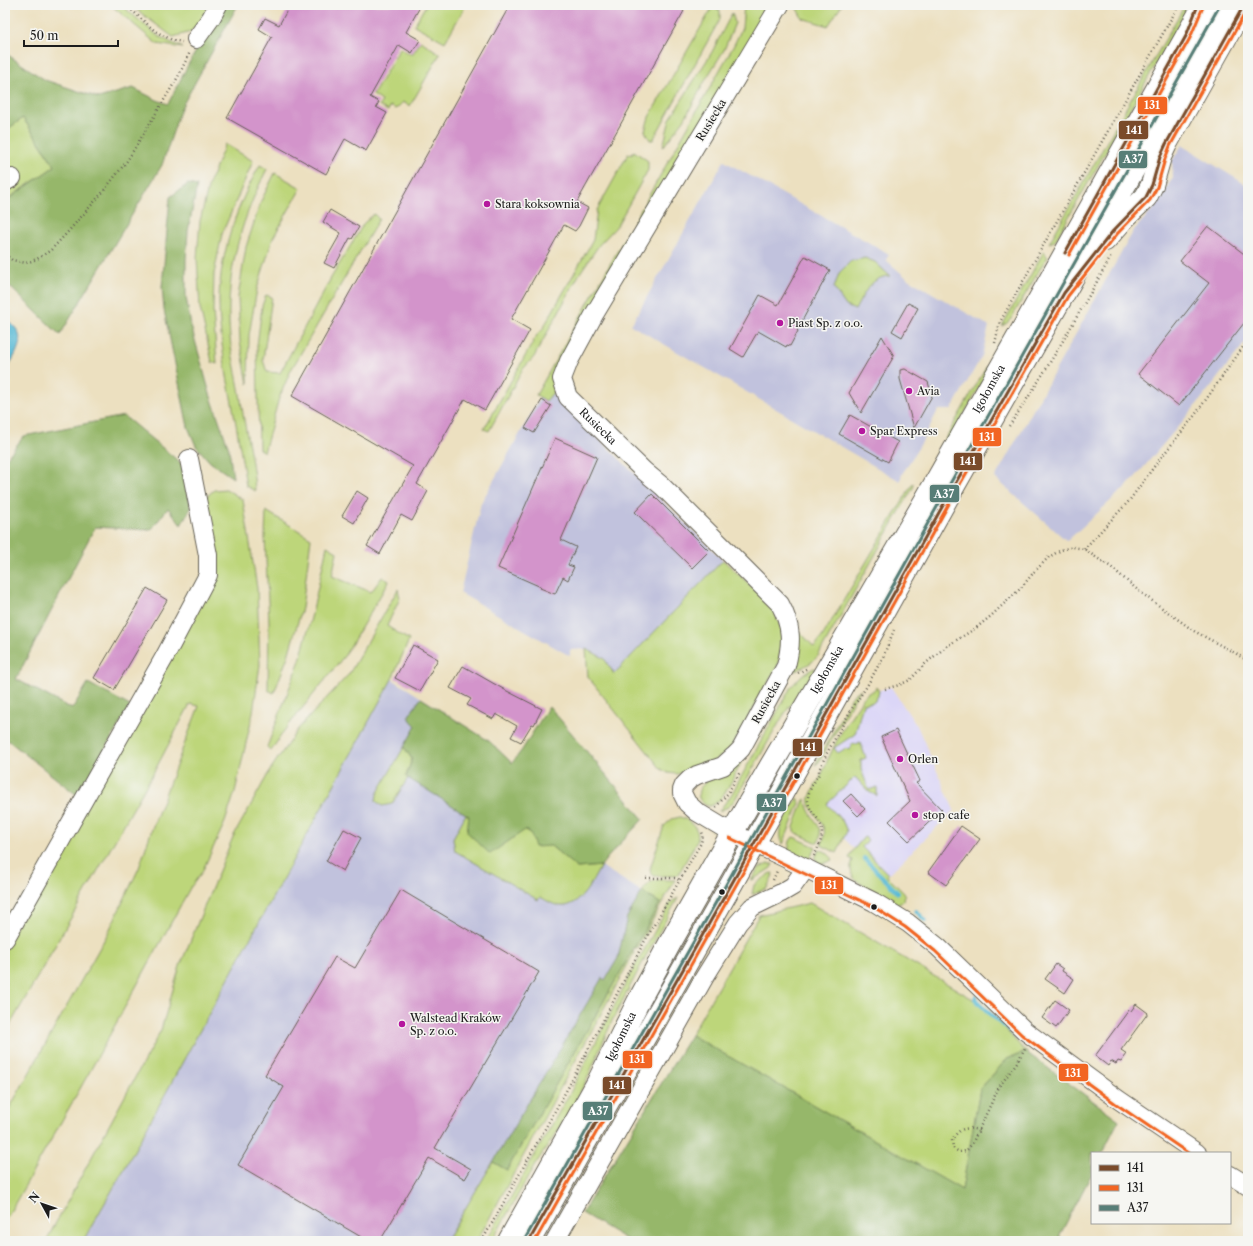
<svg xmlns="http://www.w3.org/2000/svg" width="1253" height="1246" font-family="'Libre Caslon Text',serif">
	<rect width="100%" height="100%" fill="#f6f6f2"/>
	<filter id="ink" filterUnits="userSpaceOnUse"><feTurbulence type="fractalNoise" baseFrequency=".025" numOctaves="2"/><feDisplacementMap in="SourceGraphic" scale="8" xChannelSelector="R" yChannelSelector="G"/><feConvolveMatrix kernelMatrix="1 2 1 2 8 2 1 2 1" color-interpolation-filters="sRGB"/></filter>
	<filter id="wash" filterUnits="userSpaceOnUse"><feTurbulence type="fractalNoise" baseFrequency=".012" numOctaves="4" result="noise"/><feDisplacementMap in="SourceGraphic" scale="16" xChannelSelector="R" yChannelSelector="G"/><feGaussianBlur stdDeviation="0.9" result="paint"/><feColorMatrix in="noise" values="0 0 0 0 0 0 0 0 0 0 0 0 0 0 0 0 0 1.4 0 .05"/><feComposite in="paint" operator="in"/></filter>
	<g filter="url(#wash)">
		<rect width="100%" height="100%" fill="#ece0c0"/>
		<path fill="#dbd6f7" d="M891,687L918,728L954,810L884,879L813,807L833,749L867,694Z"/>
		<path fill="#c1c2dd" d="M1182,145L1248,186V339L1198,403L1132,481L1067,541L995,478L1134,230L1155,207L1173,177L1172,161Z
			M724,161L889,254L886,260L908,279L989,326L982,356L951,410H938L922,442L902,474L900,481L631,325Z
			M546,387L723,560L614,675L604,658L586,649L570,650V656L460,593L481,503Z
			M392,679L489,741L601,866L660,903L467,1241H82Z"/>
		<path fill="#bdd67a" stroke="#6c794b" d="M111,5H121L158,36L183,48L157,44Z
			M130,5H213L191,32L173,37Z
			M426,5H466L445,42L414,25Z
			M744,5H774L556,389L546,401L536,395L734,45L742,28Z
			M795,5H842L828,26L802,18Z
			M1185,5H1188L1185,13L1055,241L1049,243Z
			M712,8L720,10V19L653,140H650L645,131L649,117Z
			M732,13L735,23L724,50L706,79L684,120L663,147L670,119L712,52Z
			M421,41L440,54L410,106L403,102L396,109L390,106L388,111L379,106L382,101L373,95L400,48L412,55Z
			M23,118L55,166L9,198L5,192V131Z
			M225,144L253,161L222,234L214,274L213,311L217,364L212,362L200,308L197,258L200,221L209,184Z
			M634,151L648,161V170L616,227L599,245L580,273L534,357L523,369L489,431L484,429L537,335L542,330L593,240L597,210L628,154L631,155Z
			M260,165L267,169C238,226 223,282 231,347C233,359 236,371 238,383C241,397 242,411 245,425C249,447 254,468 255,491L246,486C242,460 238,434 233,408C226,372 219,337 219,300C220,253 237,205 260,165Z
			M275,173L301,188L273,238L257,289L249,335L248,384L240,341L238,297L246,247L261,201Z
			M374,214L379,219L291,370L279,398L264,452L259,449L257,346L262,306L266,295L272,297L263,360L267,372L280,373L331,278L364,223Z
			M1044,251L1047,257L1011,319L1007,323L1002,326Z
			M865,258L875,262L890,276C870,277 864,294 855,310L846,306L834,288L839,273L851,261Z
			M1005,342L934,467L931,464L996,350L998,343Z
			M913,483L914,486L818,656L812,662L796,671L792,669L797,634L800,632L814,647L822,637Z
			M226,489L243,500L257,588L260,665L253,712L235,792L225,822L202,872L190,888L90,1071L5,1221V1116L108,933L139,868L153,826L199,706L190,704L155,770L5,1034V946L207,586L205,498L214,490Z
			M266,511L311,538L302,608L288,656L274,693L268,690L269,622L265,537Z
			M327,546L337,552L332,576L371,592L382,577L389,581L345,655L284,731L271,751L267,747L300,660L313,610Z
			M723,560L771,604L783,633L778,665L730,750L711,763L677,774L668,773L661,769L588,677L586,649L604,658L614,674Z
			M398,589L400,598L387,626L409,640L392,679L122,1173L83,1241H46L161,1030L180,966L233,837L272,767L298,729L349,674Z
			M814,668L816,669L783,716L734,801L728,807L719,811L731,795L791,687L802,675Z
			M876,687L879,691L878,696L874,702L863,704L855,734L834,748L838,753L846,748L848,750L851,748V745L854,743L855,745L860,742L866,758L861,760V769L869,790L877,787V796L869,792L855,777L827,804L843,822L847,831L837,853L821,845C834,822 806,815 810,797C812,790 817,784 820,778C824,770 826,762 830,755C837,739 846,723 856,709C859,705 862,698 867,694C870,691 874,692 876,687Z
			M861,689L851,704L819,762L815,765L853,695Z
			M404,747L412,759L406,776L408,778L392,804L382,806L376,801L377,794Z
			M743,759C736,772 724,802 710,806C697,804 694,789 706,783L705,780Z
			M797,798L800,803L783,844C775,828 789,812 797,798Z
			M806,799C806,817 827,824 818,843L796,833L794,831V827L804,800Z
			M466,814L469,816L525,830L551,846L577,868L601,866C592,881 581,908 560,906C553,905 546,900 540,897L538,900L455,851L453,838Z
			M680,817C690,820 701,829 697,841L678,875H674L671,876H654L651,873L650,869L664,826L672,819Z
			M793,837L796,838L816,847L809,860H807L788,852L790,841Z
			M865,837L868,840L862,847L888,874L887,876L906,895L903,898L904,900L897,904C889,899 858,884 854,878C850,872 850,866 853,860L849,858L855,848L863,838Z
			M819,849L826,852L833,859C829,862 823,865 817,863L815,858Z
			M768,864H773L771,868L754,879L751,880L759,868Z
			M771,873H773L772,876L773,875L767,888L754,894H752L754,885Z
			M673,880H675L637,948H635L633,951L634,953L477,1241H446L493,1162L507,1170L660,903L642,892C652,877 656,880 673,880Z
			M678,898L646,956L612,1021L588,1077L571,1111L535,1165L492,1241H486L571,1091L629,977L671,902Z
			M810,903L983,1005L1026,1052L1007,1059L980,1089L962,1190L691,1035L759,915Z"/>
		<path fill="#96b76a" stroke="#596a43" d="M223,5H238L181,108L162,165L60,335L5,282V192L10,198L55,166L23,118L5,131V53L45,80L99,98L133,88L157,100L168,104L189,63Z
			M188,184L197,186L188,231L186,260V297L191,326L210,394L229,449L233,478L210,462L196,446L188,427L164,310L162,287L170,197Z
			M124,416L182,464L191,508L181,525L168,508L151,530L95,527L16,679L72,709L88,683L130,706L78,796L5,738V460L24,436Z
			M421,698L489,741L512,763L522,750L549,706L643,819L608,857L601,866L577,868L551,846L535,847L531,834L525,830L490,854L467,832L469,816L406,777L412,759L404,747L416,726L408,717Z
			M642,892L660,903L507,1170L493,1162L602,978L605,980L618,958L627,917Z
			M691,1035L962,1190L980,1089L1007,1059L1026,1052L1119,1120L1102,1153H1092V1173L1060,1235V1241H629L582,1213Z"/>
		<path fill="#58bad6" stroke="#3a6b79" d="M5,319C9,322 14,325 17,330C26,343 11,361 5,372Z"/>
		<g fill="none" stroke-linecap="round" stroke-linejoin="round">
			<path stroke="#58bad6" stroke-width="4" d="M864,858L898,893
				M916,911L925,920
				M976,996L975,999L993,1017L1025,1043"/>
		</g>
		<g id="blocks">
			<path fill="#d394cb" d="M290,5H421L406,32L420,40L412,53L399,45L370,97L379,102L376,107L387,113L366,151L345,139L326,174L227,118L272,37L259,29L265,18L279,25Z
				M510,5H673L684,11L577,202L588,208L579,226L575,231L564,225L511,319L530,330L485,410L465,399L417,484L428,491L412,521L401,515L380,554L367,546L413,466L292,396Z
				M330,210L359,227L352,239L350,238L334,268L324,263L341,233L323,222Z
				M1208,226L1248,257V318L1179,406L1138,374L1209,283L1180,261Z
				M805,256L830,270L797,330L798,331L790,346L787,345L786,347L758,331L743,357L730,349L760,295L778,305Z
				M908,303L918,308L902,337L892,331Z
				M882,336L894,356L861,413L849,393Z
				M905,369L928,382L932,396L914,428L900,379V370Z
				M542,400L551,406L534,433L525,428Z
				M850,415L898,442L888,462L839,434Z
				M555,438L597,457L561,540L576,547L568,565L574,567L568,580L563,577L555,594L540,588L541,587L498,568Z
				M357,491L368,498L354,523L342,516Z
				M652,494L709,551L692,568L635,512Z
				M147,588L167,600L114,690L94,678Z
				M413,645L438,659L420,691L395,678Z
				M463,666L505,690L542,709L534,725L532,724L521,742L511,737L517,726L496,714L493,719L467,705L471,699L450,688Z
				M896,730L920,781L916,783L942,810L909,841L889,821L910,801L881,737Z
				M851,794L865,809L858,816L843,801Z
				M961,826L980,839L946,885L928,872Z
				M344,829L361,838L343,871L326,861Z
				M401,890L539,972L435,1148L471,1169L465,1179L429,1158L380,1241H368L238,1165L284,1087L265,1075L335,957L355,968Z
				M1056,964L1063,969L1062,971L1074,979L1065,993L1045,979Z
				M1055,1000L1069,1010L1056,1028L1042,1018Z
				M1136,1004L1148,1013L1121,1050L1127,1054L1121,1062L1118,1061L1116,1064L1111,1061L1108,1066L1095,1056L1129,1010L1131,1011Z"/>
		</g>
	</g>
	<g filter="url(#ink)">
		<use href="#blocks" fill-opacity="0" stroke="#656155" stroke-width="1"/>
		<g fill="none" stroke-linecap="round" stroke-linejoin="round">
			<defs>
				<g id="minor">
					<path id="s1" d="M780,5L595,313L569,361L562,379L568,397L644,471L662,486L780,604C792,626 792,643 786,666L741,749L734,756L723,766L697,775L690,779L684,785L682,790V793L687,803L697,812L732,833L781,856L874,902L908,923L938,947L1025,1031L1119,1100L1197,1153"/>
					<path d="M196,39L211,18L218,5"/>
					<path d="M5,182L12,178"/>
					<path d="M5,939L164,658L208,575V555L189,459"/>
					<path d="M1230,1175L1248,1186"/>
					<path d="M555,1241L704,978L738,923L752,907L781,893L793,886L806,868"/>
				</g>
				<g id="major">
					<path d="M1105,240L1125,217L1146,197L1152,185L1160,157L1166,144L1244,5"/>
					<path id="s2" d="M509,1241L598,1082L638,1002L670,943L748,805L925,501L1030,316L1204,5"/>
					<path d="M529,1241L732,883L951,491L1064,293L1226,5"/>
				</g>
			</defs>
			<use href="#minor" stroke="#656155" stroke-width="20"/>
			<use href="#major" stroke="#656155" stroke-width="24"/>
			<path stroke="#656155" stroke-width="2.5" stroke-dasharray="1 3" stroke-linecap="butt" d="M126,5L155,31L172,40L182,42
				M5,254L12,260L26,263L37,259L51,250L66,234L102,193L127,161L178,77L190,52
				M995,343L1000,322L1179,5
				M1009,426C1047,371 1079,313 1112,255
				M1084,549L1129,501L1156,464L1195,415L1248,340
				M798,673L808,668
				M885,689L899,685L910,680L926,663L947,646L976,628L991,616L1021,588L1034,572L1049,557L1061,550L1073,547L1084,549L1097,558L1111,567L1140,592L1194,631L1235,653L1248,661
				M716,807L728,793L740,772
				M814,856C820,844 827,831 817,818C812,812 808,807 808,799C808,790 815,781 819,774V770L827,753L851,710L867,686L883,657L894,630
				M646,878H676L679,880
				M773,880L777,871
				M979,1130C965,1127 959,1128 952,1140L953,1148L959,1152L966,1151L972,1144L999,1087L1018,1061L1025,1048
				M482,1241L569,1086L642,946L701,843L703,835L702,832"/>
			<use href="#minor" stroke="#fff" stroke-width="18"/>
			<use href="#major" stroke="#fff" stroke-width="22"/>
			<defs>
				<path id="bus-1" d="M1065,253L1186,36L1198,5
					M529,1241L732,883L951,491L1064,293L1113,231L1146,197L1152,185L1160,157L1166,144L1244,5"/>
				<path id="bus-2" d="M1069,255L1190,38L1203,7
					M730,838L872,906L905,927L935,951L1022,1035L1116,1104L1188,1153
					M535,1241L736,885L955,493L1068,296L1117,234L1150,200L1157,187L1165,159L1170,146L1248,8"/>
				<path id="bus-3" d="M525,1239L728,881L947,489L1220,5"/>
			</defs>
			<use href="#bus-1" stroke="#f6f6f2" stroke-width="6"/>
			<use href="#bus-2" stroke="#f6f6f2" stroke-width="6"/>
			<use href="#bus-3" stroke="#f6f6f2" stroke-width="6"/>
			<use href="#bus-1" stroke="#7a4b2a" stroke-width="3"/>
			<use href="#bus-2" stroke="#f26522" stroke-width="3"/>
			<use href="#bus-3" stroke="#577e77" stroke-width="3"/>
		</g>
	</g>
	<g fill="#b5179e" stroke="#f6f6f2" stroke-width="1.5">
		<circle cx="487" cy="204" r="4"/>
		<circle cx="780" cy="323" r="4"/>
		<circle cx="909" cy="391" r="4"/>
		<circle cx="862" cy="431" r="4"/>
		<circle cx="900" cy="759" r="4"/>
		<circle cx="915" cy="815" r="4"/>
		<circle cx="402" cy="1024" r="4"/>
	</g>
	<g fill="#1c1c1c" stroke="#f6f6f2" stroke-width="1.5">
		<circle cx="797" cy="776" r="3.5"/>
		<circle cx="722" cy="892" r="3.5"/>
		<circle cx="874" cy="907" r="3.5"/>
	</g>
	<g text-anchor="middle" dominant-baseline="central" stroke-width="3" stroke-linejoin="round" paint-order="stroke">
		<g font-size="11" fill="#1c1c1c" stroke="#f6f6f2">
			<text transform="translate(711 120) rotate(-59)">Rusiecka</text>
			<text stroke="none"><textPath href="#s2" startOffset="978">Igołomska</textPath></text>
			<text stroke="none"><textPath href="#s1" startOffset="494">Rusiecka</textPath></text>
			<text stroke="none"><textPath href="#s2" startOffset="654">Igołomska</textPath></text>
			<text transform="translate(766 702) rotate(-61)">Rusiecka</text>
			<text stroke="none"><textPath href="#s2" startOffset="233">Igołomska</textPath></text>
		</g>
		<g font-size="11" fill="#1c1c1c" stroke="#f6f6f2" text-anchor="start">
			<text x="495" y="204">Stara koksownia</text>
			<text x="788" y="323">Piast Sp. z o.o.</text>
			<text x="917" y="391">Avia</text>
			<text x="870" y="431">Spar Express</text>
			<text x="908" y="759">Orlen</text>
			<text x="923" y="815">stop cafe</text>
			<text x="410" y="1018">Walstead Kraków<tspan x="410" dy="13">Sp. z o.o.</tspan></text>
		</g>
	</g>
	<g stroke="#f6f6f2" stroke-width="1.5">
		<rect x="1137" y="96" width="31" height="19" rx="4" fill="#f26522"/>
		<rect x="1118" y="120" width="31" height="20" rx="4" fill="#7a4b2a"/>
		<rect x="1118" y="150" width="30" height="19" rx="4" fill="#577e77"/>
		<rect x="972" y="427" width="30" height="20" rx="4" fill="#f26522"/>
		<rect x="953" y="452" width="30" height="19" rx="4" fill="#7a4b2a"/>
		<rect x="929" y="484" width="31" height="19" rx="4" fill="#577e77"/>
		<rect x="792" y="738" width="31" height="19" rx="4" fill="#7a4b2a"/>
		<rect x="756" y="793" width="31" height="19" rx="4" fill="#577e77"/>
		<rect x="814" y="876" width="30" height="19" rx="4" fill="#f26522"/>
		<rect x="622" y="1050" width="31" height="19" rx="4" fill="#f26522"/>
		<rect x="1058" y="1063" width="31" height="19" rx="4" fill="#f26522"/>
		<rect x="602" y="1076" width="30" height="19" rx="4" fill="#7a4b2a"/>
		<rect x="582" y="1101" width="31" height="20" rx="4" fill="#577e77"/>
	</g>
	<g font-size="11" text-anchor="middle" font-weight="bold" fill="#fff">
		<text x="1152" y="109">131</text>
		<text x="1134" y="134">141</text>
		<text x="1133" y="163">A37</text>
		<text x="987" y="441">131</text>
		<text x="968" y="465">141</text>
		<text x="944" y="498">A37</text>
		<text x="808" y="751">141</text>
		<text x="772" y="807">A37</text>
		<text x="829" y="889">131</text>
		<text x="637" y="1063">131</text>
		<text x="1073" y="1077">131</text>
		<text x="617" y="1089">141</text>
		<text x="598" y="1115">A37</text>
	</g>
	<rect width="1253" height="1246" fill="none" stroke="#f6f6f2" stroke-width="20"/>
	<rect x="1091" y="1152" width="140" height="72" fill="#f6f6f2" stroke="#9f9f9c"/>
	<rect x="1099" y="1165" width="20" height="6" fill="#7a4b2a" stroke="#9f9f9c"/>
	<text x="1127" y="1172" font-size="12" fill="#1c1c1c">141</text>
	<rect x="1099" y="1185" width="20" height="6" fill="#f26522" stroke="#9f9f9c"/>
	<text x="1127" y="1192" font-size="12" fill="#1c1c1c">131</text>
	<rect x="1099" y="1205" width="20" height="6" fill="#577e77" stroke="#9f9f9c"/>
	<text x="1127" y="1212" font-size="12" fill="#1c1c1c">A37</text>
	<g transform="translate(42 1204) rotate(310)" stroke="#f6f6f2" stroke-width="3" paint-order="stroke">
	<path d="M0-3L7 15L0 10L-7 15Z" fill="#1c1c1c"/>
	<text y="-6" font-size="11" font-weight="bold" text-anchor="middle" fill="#1c1c1c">N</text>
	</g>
	<path d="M24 40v6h94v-6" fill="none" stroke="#1c1c1c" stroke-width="2"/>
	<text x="30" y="40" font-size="12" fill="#1c1c1c" stroke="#f6f6f2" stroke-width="3" paint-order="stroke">50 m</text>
</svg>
